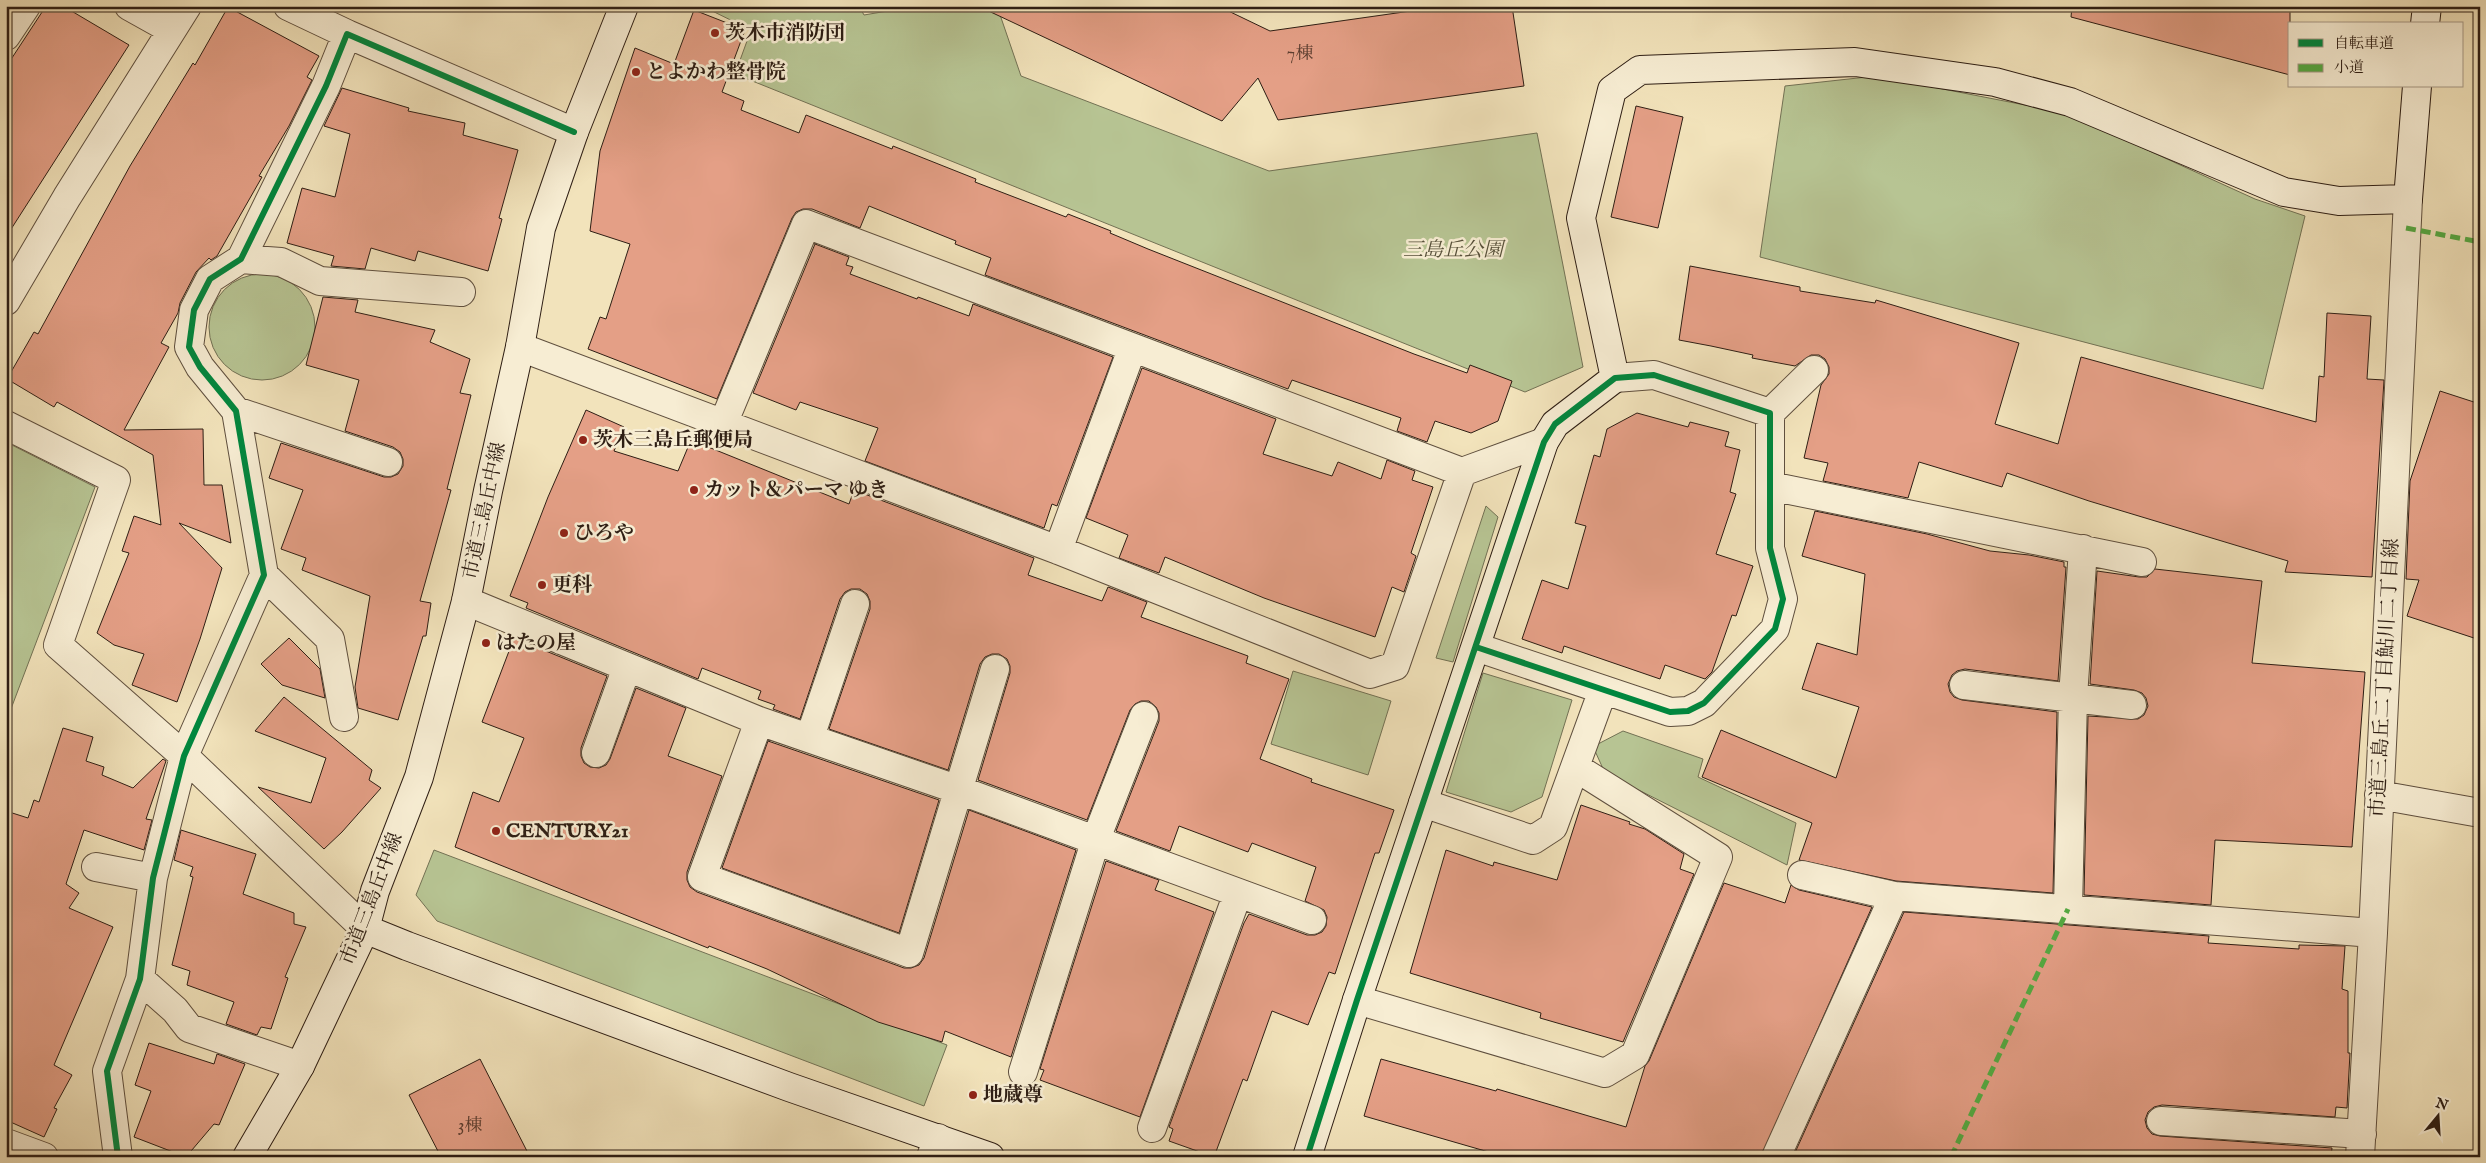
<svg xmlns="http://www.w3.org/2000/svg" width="2486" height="1163" font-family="'IM FELL English','Noto Serif JP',serif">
	<rect width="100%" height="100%" fill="#f2e3bb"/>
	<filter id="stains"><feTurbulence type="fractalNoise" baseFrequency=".004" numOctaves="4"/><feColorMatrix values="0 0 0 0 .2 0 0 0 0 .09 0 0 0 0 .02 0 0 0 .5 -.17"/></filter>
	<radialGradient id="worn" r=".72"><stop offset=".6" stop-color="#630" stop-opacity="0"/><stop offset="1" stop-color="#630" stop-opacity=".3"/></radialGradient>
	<path fill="#b7c493" stroke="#727154" d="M702,6H859L864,15L917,6H997L1021,76L1269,171L1537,133L1583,367L1525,392L735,74L751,30Z
		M1876,76L2066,113L2255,199L2305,216L2263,389L1760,257L1785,86Z
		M209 327a53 53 0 1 1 106 0a53 53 0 1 1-106 0Z
		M6,442L95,487L6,722Z
		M1486,506L1498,517L1453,662L1436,658Z
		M1293,671L1391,701L1368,775L1271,744Z
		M1483,673L1572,700L1542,797L1511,812L1446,792Z
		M1623,731L1703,759L1698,777L1796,823L1787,865L1605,773L1595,751L1598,744Z
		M434,850L947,1045L924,1106L437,921L416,895Z"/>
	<path fill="#e49f86" stroke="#2e1e14" d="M46,6H63L129,45L6,237V67Z
		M978,6H1218L1270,31L1446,6H1512L1524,86L1278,120L1258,78L1222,121Z
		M2072,6H2290V75L2071,17Z
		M228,7L319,56L307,77L312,80L289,126L259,176L262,177L217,256L211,260L209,258L196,272L180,303L178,313L161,343L169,347L124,430L203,429L204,485H222L231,543L179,523L222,568L200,639L177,702L132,685L144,654L114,645L97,633L129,553L122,551L134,516L161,525L153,455L57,402L54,407L7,379L34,332L38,334L130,166L193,63L195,65Z
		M694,10L745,30L722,92L744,101L741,110L799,133L806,115L892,149L893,146L976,179L975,182L1066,217L1068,214L1111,231L1110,233L1148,249L1414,354L1467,373L1470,365L1512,381L1498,421L1471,433L1435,421L1427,442L1397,431L1401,418L1292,380L1288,389L985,275L991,258L955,244L956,241L869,206L860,228L812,209H803L796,212L792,218L717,399L588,349L600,317L606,319L630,244L590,231L600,151L635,48L674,64Z
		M342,88L409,108L408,111L465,123L463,135L518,150L499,218L502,219L488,271L418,251L415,261L371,248L365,269L331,266L334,256L287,243L302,188L335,197L350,134L324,126Z
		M1636,106L1683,117L1658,228L1611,217Z
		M815,244L849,257L846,265L853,267L850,274L917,299L918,297L969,316L973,304L1113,357L1057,506L1052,504L1044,528L865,461L878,428L800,402L796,410L753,393Z
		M1690,266L1800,287V291L1875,303L1876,300L2019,343L1995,424L2058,444L2081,357L2316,422L2319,376L2324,377L2327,313L2371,316L2367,379L2384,380L2372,577L2285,572L2288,561L2089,501L2007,473L2002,487L1919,462L1908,498L1823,481L1828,463L1804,458L1821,385L1829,374V367L1825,359L1819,355H1811L1795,366L1752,358L1753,355L1711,346L1679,340Z
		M323,297L358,300L355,312L435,330L430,342L470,359L460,393L471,395L447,489L451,490L420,601L431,603L426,636H423L398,720L358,708L355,687L370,596L302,570L306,558L281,549L303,490L269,478L281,443L384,477H391L398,474L403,466V459L400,452L393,447L345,431L359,380L306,365Z
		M1142,368L1276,419L1263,454L1332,476L1338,462L1381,479L1387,460L1415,471L1412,480L1433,487L1411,553L1416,556L1404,592L1392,587L1375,637L1264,598L1165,557L1159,573L1119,558L1128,535L1086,518Z
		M2440,391L2480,404V640L2407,616L2419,580L2406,579L2410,481Z
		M586,410L624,427L614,451L678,471L691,440L849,504L854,490L1034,558L1028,575L1102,601L1108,587L1147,602L1141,617L1248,656L1246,663L1289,679L1260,759L1312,779L1311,782L1394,810L1379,853H1375L1335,974L1329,972L1308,1025L1272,1011L1247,1081L1243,1079L1214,1157L1169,1141L1173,1129L1169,1127L1244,923L1249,914L1307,935H1315L1322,932L1326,926L1327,917L1324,910L1305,901L1316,867L1252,843L1248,852L1179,826L1170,851L1116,831L1159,721V713L1156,707L1149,701H1141L1135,704L1130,710L1087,820L978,780L1010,673V666L1007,659L999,654H992L985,657L980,664L948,770L829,729L870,609V601L867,594L860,589H851L845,592L840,599L800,719L773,709L775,705L758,699L761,691L702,668L698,679L526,608L528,603L510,596L548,497Z
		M1637,413L1688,427L1690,422L1729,432L1725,446L1740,450L1730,492L1736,494L1716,554L1753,566L1736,616L1732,615L1712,672L1705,679L1665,665L1660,679L1564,646L1562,653L1522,639L1542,580L1568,589L1586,526L1575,523L1594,455L1600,457L1607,429Z
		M1815,511L1927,534L1990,551L2029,555L2064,562V567H2066L2058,681L1965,669L1957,671L1952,675L1948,684L1950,692L1954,697L1962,700L2057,712L2053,893L1896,881L1799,860L1812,823L1702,777L1721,730L1836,778L1859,707L1802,689L1817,643L1857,655L1865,574L1802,556Z
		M2155,569L2262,581L2252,663L2365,672L2352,847L2215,840L2211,905L2084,895L2088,716L2138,719L2144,715L2148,706L2146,698L2142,693L2134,690L2090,684L2097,571L2139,577H2147Z
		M289,638L320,669L325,698L282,685L261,664Z
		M514,638L607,676L581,748V756L584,763L590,767L599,768L606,765L610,759L636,688L686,708L668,756L722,776L687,872V880L690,887L697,892L904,968H911L919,965L924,958L969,810L1076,850L1011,1057L945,1031L942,1042L878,1022L767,969L709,946L708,948L455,847L473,792L499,802L524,738L482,722Z
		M284,697L372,770L369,780L381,788L342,832L324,849L258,787L311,803L326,758L255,731Z
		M63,728L93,737L86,761L104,767L102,775L133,788L163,759L166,761L146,819L152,820L144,850L84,830L66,884L79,893L69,908L113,927L54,1065L72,1075L54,1108L57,1109L44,1137L6,1120V811L28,818L34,800L39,802Z
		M768,741L939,800L899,933L722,868Z
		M1581,805L1630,822L1629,824L1645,829L1684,854L1680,869L1694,874L1623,1042L1540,1018L1541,1013L1410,973L1446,850L1493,866L1494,862L1557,880Z
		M181,830L256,854L243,894L294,913V924L306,927L285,977L288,978L271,1029L261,1027L257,1035L226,1024L234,1002L187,985L190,971L172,965L193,877L190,876L193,867L174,860Z
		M1106,861L1159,880L1155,890L1214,912L1140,1117L1040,1080L1044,1070L1040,1069Z
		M1724,883L1785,903L1791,885L1799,890L1872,907L1761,1157H1506L1364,1116L1381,1059L1496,1091L1497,1089L1626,1127L1645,1066L1649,1061Z
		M1904,912L2209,936L2208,943L2299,949V945L2345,946L2342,989L2348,991V1053H2350L2347,1108L2336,1107L2335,1117L2162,1105L2154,1107L2148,1112L2145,1120L2147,1128L2152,1134L2160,1136L2332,1148L2331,1157H1793Z
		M149,1043L214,1064L217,1054L245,1064L219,1125L214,1124L186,1157L134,1137L151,1091L135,1085Z
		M480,1059L530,1157H441L409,1095Z"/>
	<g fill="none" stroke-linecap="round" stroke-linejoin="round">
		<defs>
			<path id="street" d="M129,6L172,30
				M288,6L347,34
				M6,36L26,6
				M241,259L281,262L320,281L461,292
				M6,301L67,197L187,6
				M520,347L1058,550L1370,674L1395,666L1462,472
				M236,411L388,462
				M1770,413L1814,370
				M723,424L806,224L1462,472L1544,442
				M6,425L116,480L58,645L184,756L365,929
				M1770,486L2142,562
				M1058,550L1132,349
				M264,575L330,639L344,717
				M466,601L759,721L959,790L1312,920
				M1476,647L1670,712L1688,711L1704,703L1775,629L1783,599L1770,548V413L1654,375L1615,378
				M1964,685L2132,705
				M759,721L702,877L909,953L995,669
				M810,737L855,604
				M596,753L627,667
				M2379,795L2480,813
				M1423,803L1533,840L1553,827L1603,690
				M96,867L153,878
				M1802,875L1894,896L2373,933
				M2068,909L2073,697L2083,549
				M140,979L175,1010L189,1028L300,1066
				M1357,1000L1605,1073L1635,1055L1718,857L1575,767
				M1023,1072L1096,839L1144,716
				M2161,1121L2362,1134
				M1152,1128L1238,893
				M6,1143L44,1157
				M118,1157L107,1071L140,979L153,878L184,756L264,575L236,411L200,367L189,347L194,310L210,279L241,259L326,86L347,34L574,132
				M931,1157L938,1138
				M1776,1157L1894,896
				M2360,1157L2373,933L2408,199"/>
			<path id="secondary" d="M2425,24L2427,6
				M365,929L407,946L789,1087L990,1157
				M247,1157L300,1066L365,929L375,891L419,777L466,601L488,491L520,347L541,228L574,132L624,6
				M1307,1157L1357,1000L1544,442L1555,424L1615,378L1581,218L1612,90L1640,70L1855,62L1995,82L2070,102L2284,192L2339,201L2408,199L2417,86"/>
		</defs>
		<use href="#street" stroke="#5f4f3e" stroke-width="30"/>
		<use href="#secondary" stroke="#2e1e14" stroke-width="30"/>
		<use href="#street" stroke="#f7edd3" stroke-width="28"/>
		<use href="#secondary" stroke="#f7edd3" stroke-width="28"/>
		<path stroke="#54aa42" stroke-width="5" stroke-dasharray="10 5" stroke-linecap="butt" d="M2406,228L2480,242
			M1951,1157L2068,909"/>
		<defs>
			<path id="cycleway" d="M118,1157L107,1071L140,979L153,878L184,756L264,575L236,411L200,367L189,347L194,310L210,279L241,259L326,86L347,34L574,132
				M1307,1157L1357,1000L1544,442L1555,424L1615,378L1654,375L1770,413V548L1783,599L1775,629L1704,703L1688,711L1670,712L1476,647"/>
		</defs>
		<use href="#cycleway" stroke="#f7edd3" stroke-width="9"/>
		<use href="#cycleway" stroke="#00873e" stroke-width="6"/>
	</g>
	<g fill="#8f2418" stroke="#f7edd3" stroke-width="2">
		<circle cx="715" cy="33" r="5"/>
		<circle cx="636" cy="72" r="5"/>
		<circle cx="583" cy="440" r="5"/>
		<circle cx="694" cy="490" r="5"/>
		<circle cx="564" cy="533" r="5"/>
		<circle cx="542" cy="585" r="5"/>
		<circle cx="486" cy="643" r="5"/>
		<circle cx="496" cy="831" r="5"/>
		<circle cx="973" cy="1095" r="5"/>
	</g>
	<g text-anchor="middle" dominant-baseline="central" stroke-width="5" stroke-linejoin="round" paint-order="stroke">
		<g font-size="18" fill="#5c3e30">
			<text x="1300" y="54">7棟</text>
			<text x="470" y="1126">3棟</text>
		</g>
		<g font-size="20" font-weight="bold" fill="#2e1e14" stroke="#f7edd3" text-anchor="start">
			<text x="725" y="33">茨木市消防団</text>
			<text x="646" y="72">とよかわ整骨院</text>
			<text x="593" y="440">茨木三島丘郵便局</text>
			<text x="704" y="490">カット＆パーマ ゆき</text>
			<text x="574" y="533">ひろや</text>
			<text x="552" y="585">更科</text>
			<text x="496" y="643">はたの屋</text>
			<text x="506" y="831">CENTURY21</text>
			<text x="983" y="1095">地蔵尊</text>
		</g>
		<g font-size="20" font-style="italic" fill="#57503a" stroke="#f7edd3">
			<text x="1453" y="250">三島丘公園</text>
		</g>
		<g font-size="20" fill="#2e1e14" stroke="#f7edd3">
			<text transform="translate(485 511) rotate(-78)">市道三島丘中線</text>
			<text transform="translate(2385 678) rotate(-87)">市道三島丘二丁目鮎川二丁目線</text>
			<text transform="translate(372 899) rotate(-69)">市道三島丘中線</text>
		</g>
	</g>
	<rect width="2486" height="1163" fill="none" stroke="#f2e3bb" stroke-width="25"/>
	<rect x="8" y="8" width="2471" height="1148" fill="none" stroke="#2e1e14" stroke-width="2.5"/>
	<rect x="12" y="12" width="2461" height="1138" fill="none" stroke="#2e1e14"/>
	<rect x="2288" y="22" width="175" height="65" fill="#f7edd3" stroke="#a79a87"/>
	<rect x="2298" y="39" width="25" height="8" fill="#00873e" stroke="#a79a87"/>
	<text x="2334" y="48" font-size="15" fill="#2e1e14">自転車道</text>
	<rect x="2298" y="64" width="25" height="8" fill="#54aa42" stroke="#a79a87"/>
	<text x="2334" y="72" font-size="15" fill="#2e1e14">小道</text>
	<g transform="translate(2438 1116) rotate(18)" stroke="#f7edd3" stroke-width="4" paint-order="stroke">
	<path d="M0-4L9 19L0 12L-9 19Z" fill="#2e1e14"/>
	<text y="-8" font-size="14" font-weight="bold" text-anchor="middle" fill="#2e1e14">N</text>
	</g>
	<rect width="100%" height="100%" filter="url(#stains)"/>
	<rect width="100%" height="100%" fill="url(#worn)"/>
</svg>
